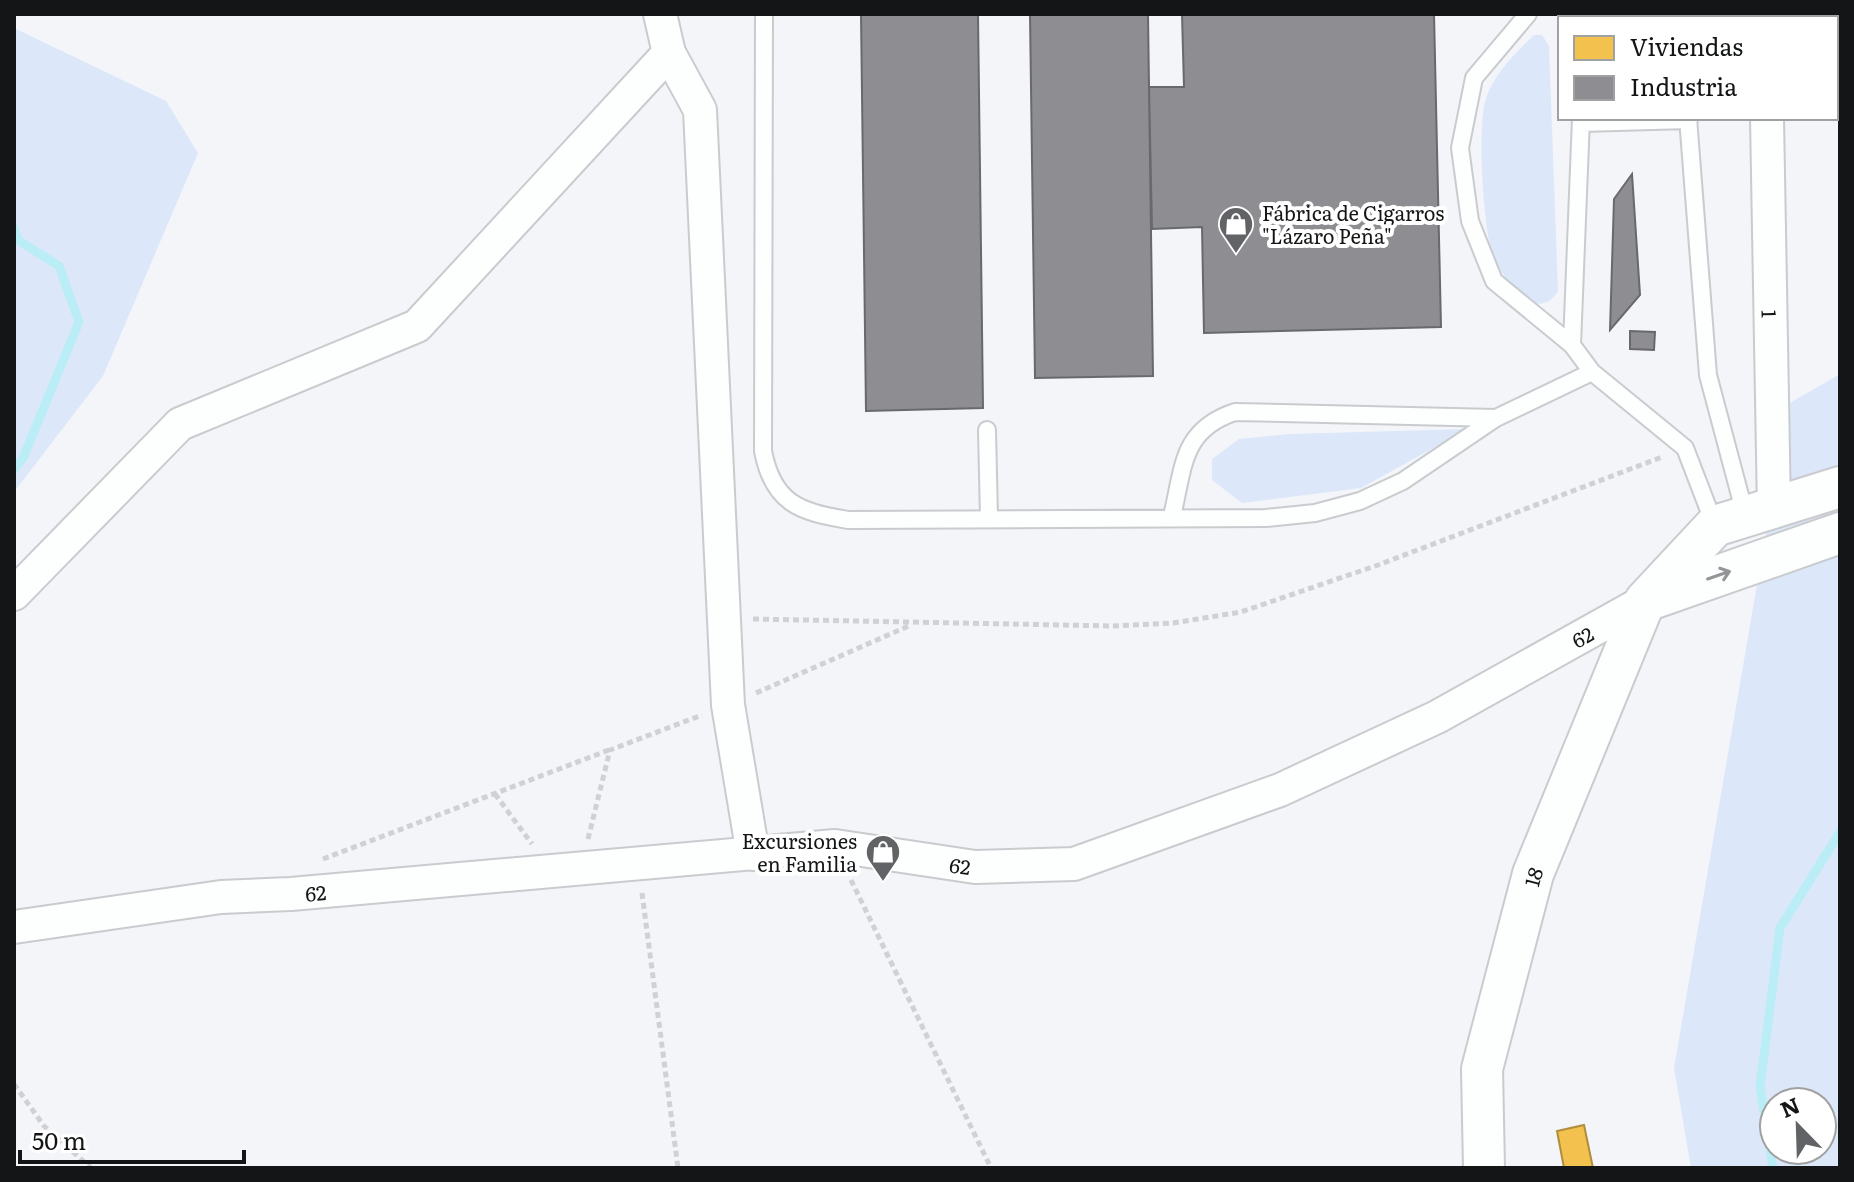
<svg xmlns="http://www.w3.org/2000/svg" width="1854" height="1182" font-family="Literata,serif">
	<rect width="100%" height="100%" fill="#f3f5f9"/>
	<path fill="#dce8fa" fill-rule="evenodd" d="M14,28L166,101L198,153L103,376L14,492Z
		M1534,35H1542L1549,46L1558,291C1553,300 1544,306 1533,303C1513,296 1495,264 1490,245C1483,215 1477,127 1486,98C1495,73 1515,53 1534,35Z
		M1840,374V1168H1691L1674,1068L1788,404ZM1774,1102H1822V1150H1774Z
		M1468,429L1361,488L1242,503L1212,480V459L1239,439L1289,434Z"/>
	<path fill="#f2c14e" stroke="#af8d3e" stroke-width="2" d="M1584,1125L1593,1168H1564L1557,1131Z"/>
	<path fill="#8d8d92" stroke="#68696d" stroke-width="2" d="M861,14H978L983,408L866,411Z
		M1030,14H1148L1153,376L1035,378Z
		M1182,14H1434L1441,327L1204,333L1202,227L1152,229L1149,87H1184Z
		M1596,14H1646V18H1596Z
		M1632,174L1640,295L1610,330L1614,199Z
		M1630,331L1655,332L1654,350L1630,349Z"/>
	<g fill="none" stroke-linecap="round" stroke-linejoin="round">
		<path stroke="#baedf6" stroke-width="9" d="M14,228L18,240L59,266L79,322L23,458L14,469
			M1773,1168L1760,1087L1780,928L1840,832"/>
		<defs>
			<path id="service" d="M764,14L763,451C773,503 799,512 848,520L1266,518L1315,513L1360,501L1403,481L1496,418L1592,372
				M1528,14L1474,78L1460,148L1470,221L1494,281L1572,345
				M1575,14V18
				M1684,14L1685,18
				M1581,118L1572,345L1592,372L1685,448L1715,526
				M1688,118L1708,375L1746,518
				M1581,123L1689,120
				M987,430L989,518
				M1172,516C1184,467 1181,430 1235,412L1496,418"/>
			<g id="minor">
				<path d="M660,14L669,53L700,110L728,705L753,854"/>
				<path d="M1765,14V18"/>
				<path id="s1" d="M1767,118L1774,510"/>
				<path d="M14,594L180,424L417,326L669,53"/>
				<path id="s2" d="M14,927L221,897L291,894L835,846L975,867L1074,864L1280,790L1437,717L1645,601"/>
			</g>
			<g id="tertiary">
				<path d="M1649,600L1840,533"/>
				<path id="s3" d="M1484,1168L1482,1069L1533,874L1645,601L1715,526L1840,487"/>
			</g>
		</defs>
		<use href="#service" stroke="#c9cbce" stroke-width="20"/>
		<use href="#minor" stroke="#c9cbce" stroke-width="36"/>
		<use href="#tertiary" stroke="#c9cbce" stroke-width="44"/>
		<path stroke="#d0d1d2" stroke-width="5" stroke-dasharray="6 4" stroke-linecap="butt" d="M753,619L1113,626L1173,623L1241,612L1378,565L1662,457
			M756,693L911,625
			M495,794L532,844
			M588,839L610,750L702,715
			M323,859L609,750
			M851,880L991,1168
			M642,893L678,1168
			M14,1084L44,1126L91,1168"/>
		<use href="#service" stroke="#fdfefe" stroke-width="16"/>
		<use href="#minor" stroke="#fdfefe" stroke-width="32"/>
		<use href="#tertiary" stroke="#fdfefe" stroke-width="40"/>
	</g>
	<defs><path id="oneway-shaft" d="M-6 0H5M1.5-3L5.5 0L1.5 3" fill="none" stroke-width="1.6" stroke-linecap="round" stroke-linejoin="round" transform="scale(2)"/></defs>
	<use stroke="#949596" href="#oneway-shaft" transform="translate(1719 575) rotate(-19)"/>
	<defs>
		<symbol id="shop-pin" viewBox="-11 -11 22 30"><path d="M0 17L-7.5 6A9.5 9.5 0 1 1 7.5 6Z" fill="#616366" stroke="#fff"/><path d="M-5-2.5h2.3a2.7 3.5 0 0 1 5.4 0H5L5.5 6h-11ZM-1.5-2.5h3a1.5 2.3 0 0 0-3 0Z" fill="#fff"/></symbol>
	</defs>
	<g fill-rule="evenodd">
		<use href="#shop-pin" x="1216" y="204" width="40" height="54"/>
		<use href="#shop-pin" x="863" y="832" width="40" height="54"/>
	</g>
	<g text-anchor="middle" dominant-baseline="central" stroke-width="8" stroke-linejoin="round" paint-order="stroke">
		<g font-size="20" fill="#131517" stroke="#fff" text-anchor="start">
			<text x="1262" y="212">Fábrica de Cigarros<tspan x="1262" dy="23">"Lázaro Peña"</tspan></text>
			<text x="857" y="840" text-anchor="end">Excursiones<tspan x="857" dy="23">en Familia</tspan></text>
		</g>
		<g font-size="20" fill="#131517" stroke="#fff">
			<text stroke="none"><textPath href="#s1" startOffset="196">1</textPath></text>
			<text stroke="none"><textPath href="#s2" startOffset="1624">62</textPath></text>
			<text stroke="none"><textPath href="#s2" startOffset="952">62</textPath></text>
			<text stroke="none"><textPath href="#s3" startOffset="298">18</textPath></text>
			<text stroke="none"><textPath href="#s2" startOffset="304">62</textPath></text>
		</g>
	</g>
	<rect width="1854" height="1182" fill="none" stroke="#131517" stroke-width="32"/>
	<rect x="1558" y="16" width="280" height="104" fill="#ffffff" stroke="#a1a1a2" stroke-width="2"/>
	<rect x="1574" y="36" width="40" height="24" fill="#f2c14e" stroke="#a1a1a2" stroke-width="2"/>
	<text x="1630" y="56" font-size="24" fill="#131517">Viviendas</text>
	<rect x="1574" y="76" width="40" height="24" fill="#8d8d92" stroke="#a1a1a2" stroke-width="2"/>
	<text x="1630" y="96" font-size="24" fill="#131517">Industria</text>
	<g transform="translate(1798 1126) rotate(337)"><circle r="38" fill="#ffffff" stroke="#a1a1a2" stroke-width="2"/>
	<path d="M0-6L14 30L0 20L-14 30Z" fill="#616366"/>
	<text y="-12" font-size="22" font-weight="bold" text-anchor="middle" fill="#131517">N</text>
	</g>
	<path d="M20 1150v12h224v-12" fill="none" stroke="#131517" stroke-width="4"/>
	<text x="32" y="1150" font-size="24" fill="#131517" stroke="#ffffff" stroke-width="6" paint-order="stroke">50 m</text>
</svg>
